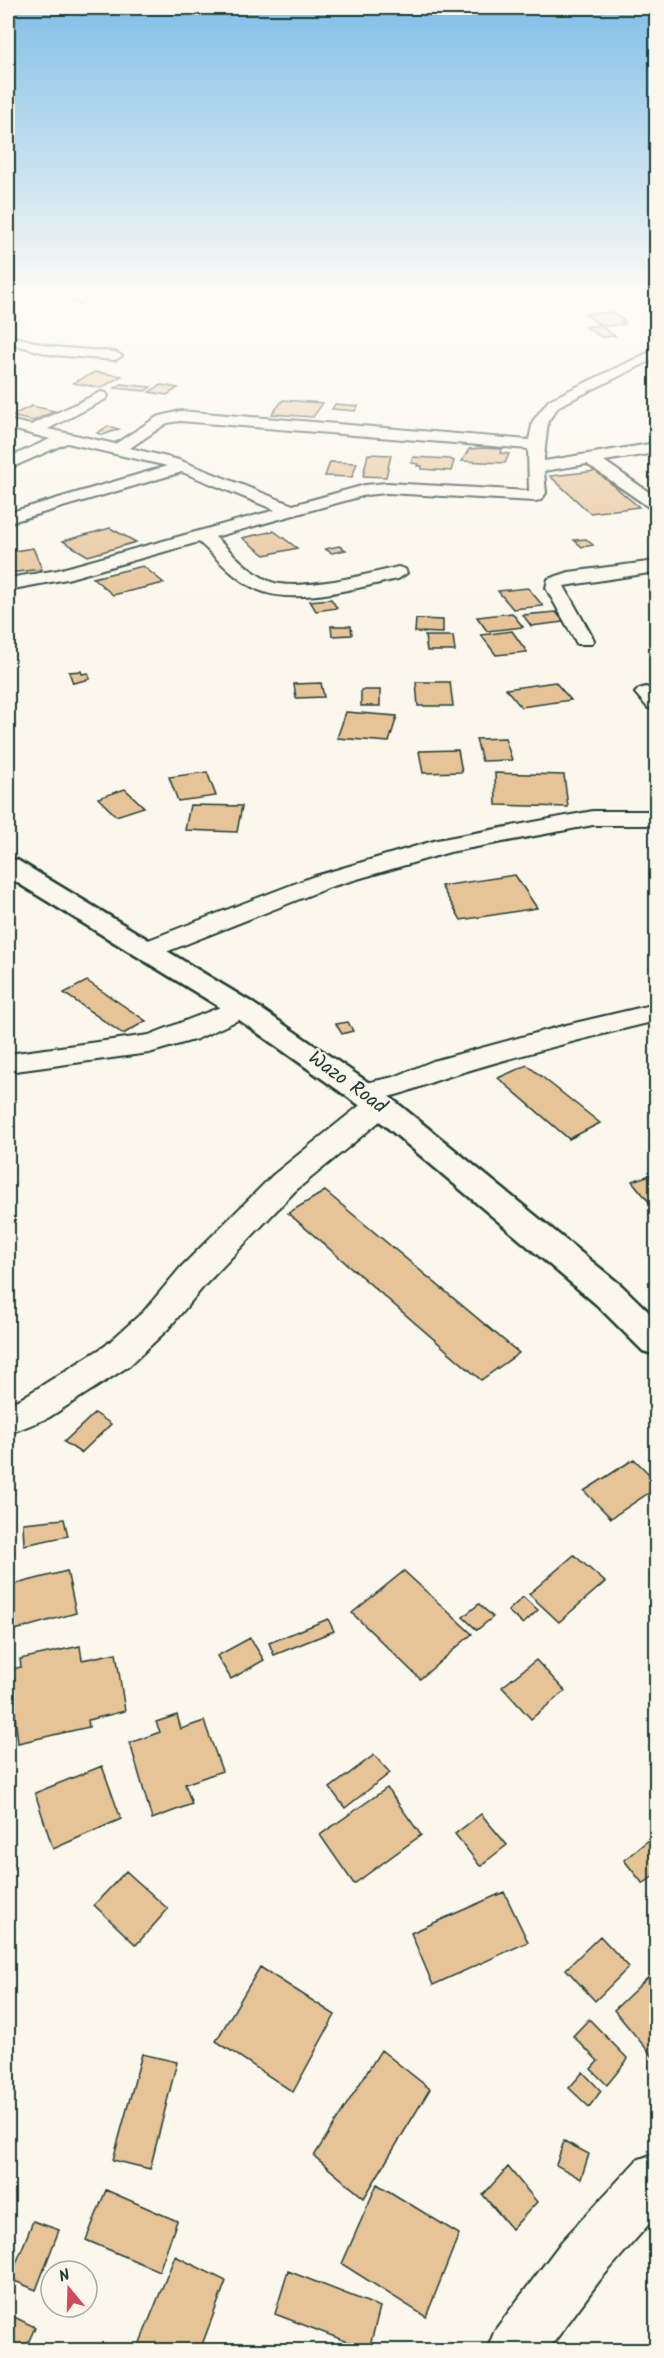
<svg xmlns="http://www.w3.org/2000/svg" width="664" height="2358" font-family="Kalam,sans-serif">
	<rect width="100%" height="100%" fill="#fbf7ec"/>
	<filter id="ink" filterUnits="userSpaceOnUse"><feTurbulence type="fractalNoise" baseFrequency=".0167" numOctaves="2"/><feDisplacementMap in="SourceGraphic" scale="12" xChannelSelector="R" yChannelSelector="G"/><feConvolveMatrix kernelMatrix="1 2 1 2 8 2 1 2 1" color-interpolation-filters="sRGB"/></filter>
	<g filter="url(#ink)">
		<path fill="#e7c398" stroke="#1f3d34" stroke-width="1.5" d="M612,312L625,321H621L625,324L606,326L597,323L585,314Z
			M599,325L615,336L601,337L585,327Z
			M95,372L122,376L101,388L73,383Z
			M121,384L151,387L145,391L115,388Z
			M161,385L178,388L167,395L149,392Z
			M283,400L323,403L313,417L272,414Z
			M335,404L358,406L355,411L332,409Z
			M32,406L55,411L33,421L10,416Z
			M108,426L119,429L103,435L97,433Z
			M483,448L502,449L500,453L509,454L505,463L462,461L469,449Z
			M368,454L391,455L386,477L363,476Z
			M413,457L450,459L454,461L451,471L421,469L422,466H417L418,464L411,463Z
			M330,462L357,463L352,477L325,476Z
			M596,471L639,507L590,513L550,476Z
			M110,528L136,542L88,556L63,541Z
			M274,531L297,548L265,555L242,538Z
			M586,539L593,545L582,547L574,540Z
			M339,546L346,550L332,553L325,549Z
			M33,548L42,569L8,573V552Z
			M143,566L164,583L113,595L93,578Z
			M528,588L543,606L513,609L498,591Z
			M331,599L337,608L316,611L310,601Z
			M556,612L564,622L531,626L523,615Z
			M512,613L523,627L487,631L477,617Z
			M416,619L443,620V633L415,632Z
			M331,626H351L352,635L332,636Z
			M512,631L527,652L496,655L481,635Z
			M425,636H453L455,651H427Z
			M81,671L82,674L88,673L90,679L73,683L69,672Z
			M416,682H450L453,706H418Z
			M555,682L571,700L521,707L506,689Z
			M321,683L324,697L296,698L294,684Z
			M361,690H380V706H361Z
			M346,712L397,716L389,742L337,738Z
			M505,738L512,760L482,761L476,739Z
			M458,750L462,772L423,773L419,751Z
			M207,772L216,796L178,801L169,777Z
			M495,773L564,775L568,807L496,805Z
			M125,789L144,807L116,816L98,798Z
			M190,805L242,806L237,832L185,830Z
			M515,875L537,908L461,920L441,886Z
			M87,981L146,1021L123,1034L64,993Z
			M348,1022L353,1031L342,1034L336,1024Z
			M527,1065L600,1123L569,1139L498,1078Z
			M656,1173V1201L650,1203L632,1181Z
			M325,1191L519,1353L481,1380L288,1213Z
			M95,1413L111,1424L81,1453L64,1442Z
			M634,1459L656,1481V1488L611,1518L584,1491Z
			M64,1519L68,1536L24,1545L23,1523Z
			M574,1555L605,1582L559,1622L529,1594Z
			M67,1571L76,1613L8,1632V1586Z
			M404,1571L472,1634L420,1679L352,1613Z
			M523,1597L538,1610L523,1624L508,1611Z
			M479,1604L493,1617L477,1630L463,1617Z
			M328,1619L334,1631L274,1655L269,1643Z
			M250,1638L264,1660L231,1679L217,1656Z
			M80,1646L82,1660L116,1653L125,1711L88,1720L89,1727L18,1743L14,1706L8,1708V1670L21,1667L20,1659Z
			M536,1660L565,1691L531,1719L502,1687Z
			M177,1715L181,1729L204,1721L222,1771L185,1784L192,1804L152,1819L130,1743L160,1732L156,1722Z
			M374,1755L390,1773L345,1808L330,1788Z
			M102,1766L121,1819L53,1849L35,1793Z
			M387,1788L421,1835L354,1884L320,1835Z
			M481,1814L507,1845L480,1866L455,1834Z
			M656,1834V1874L643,1884L624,1860Z
			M126,1871L168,1909L136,1945L94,1905Z
			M504,1892L528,1942L433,1985L411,1933Z
			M600,1936L629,1967L595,2001L566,1969Z
			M260,1967L335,2015L293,2092L216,2041Z
			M656,1970V2056L654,2058L614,2010Z
			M589,2019L628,2059L607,2085L591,2069L598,2061L573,2036Z
			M381,2050L430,2089L364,2198L314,2156Z
			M142,2054L177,2062L150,2169L113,2160Z
			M583,2072L601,2091L589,2107L569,2088Z
			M564,2141L589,2154L581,2179L556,2165Z
			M508,2167L537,2202L512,2229L483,2195Z
			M377,2184L459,2234L426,2317L342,2264Z
			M106,2190L177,2221L159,2271L86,2240Z
			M33,2221L59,2230L36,2290L10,2279Z
			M175,2256L226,2281L200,2350H137Z
			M288,2271L380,2307L369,2350L275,2314Z
			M8,2314L35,2327L25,2350H8Z"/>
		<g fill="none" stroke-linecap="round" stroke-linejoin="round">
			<defs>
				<path id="minor" d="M63,295H80L85,299L79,303Z
					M8,335L53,347L115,352L122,356L115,360L53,355L8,343Z
					M656,349V358L559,406L548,421L544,457V461L656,443V453L604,461L656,497V509L650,508L587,464L544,471L546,493L541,500L535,501L387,493L366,495L215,537C232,552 249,572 269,581C296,593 369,574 398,567L405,569L407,573L398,579C359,587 293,607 256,589C234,579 217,558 199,542L67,579L8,590V578L58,570L275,510L182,472L8,523V513L167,466L67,443L8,469V458L50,439L8,428V420L31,425L101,392L106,393L108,396L106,399L48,429L115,444L157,417L180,411L529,440L533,421L549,400ZM180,421L528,449L529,491L387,483L365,485L293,505L179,460L130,448L167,423Z
					M656,561V572L564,586L594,640L591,644H577L546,588L548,579L569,572Z
					M646,687L656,692V709L648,708L635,693L639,689Z
					M593,811H656V825H593L450,852L330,887L156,956L147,958L138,956L134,950L138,944L312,877L437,840Z
					M241,999L251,1002L255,1008L251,1014L197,1039L149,1053L8,1072V1054L149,1035Z
					M656,1004V1021C589,1037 523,1054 457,1074C433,1080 412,1092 388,1097L395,1105L391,1112L295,1191L205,1285L168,1329L129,1366L48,1418L8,1434V1404L22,1398L105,1346L144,1311L181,1267L273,1175L364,1102L351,1100L346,1093L351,1086L394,1077L433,1061L566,1025Z
					M656,2153V2216L600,2280L548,2350H487L495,2330L562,2241L637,2160Z"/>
				<path id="major" d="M8,858L17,860L251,1002L391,1098L622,1286L656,1319V1355L643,1351L596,1304L369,1112L231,1014L8,877Z"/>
			</defs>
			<use href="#minor" stroke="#1f3d34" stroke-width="4"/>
			<use href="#major" stroke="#1f3d34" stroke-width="5"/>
			<use href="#minor" fill="#fbf7ec" fill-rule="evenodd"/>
			<use href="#major" fill="#fbf7ec" fill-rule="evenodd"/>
		</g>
	</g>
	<linearGradient id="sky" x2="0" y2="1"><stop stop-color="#81bfe8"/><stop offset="0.47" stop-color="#fdfbf6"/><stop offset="1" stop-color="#fdfbf6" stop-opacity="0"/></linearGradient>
	<rect width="664" height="625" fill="url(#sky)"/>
	<g text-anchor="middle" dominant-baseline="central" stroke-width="4.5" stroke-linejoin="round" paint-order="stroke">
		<g font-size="20" fill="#1f3d34" stroke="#fbf7ec">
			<text transform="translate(347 1083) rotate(36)">Wazo Road</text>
		</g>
	</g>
	<rect width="664" height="2358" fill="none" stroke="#fbf7ec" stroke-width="30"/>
	<rect x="15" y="15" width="634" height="2328" fill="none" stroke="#1f3d34" stroke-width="2" filter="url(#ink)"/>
	<g transform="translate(69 2289) rotate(341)"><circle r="28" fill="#fbf7ec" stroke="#a3ada2" stroke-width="1.5"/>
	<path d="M0-4.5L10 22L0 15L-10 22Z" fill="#d1495b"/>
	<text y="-9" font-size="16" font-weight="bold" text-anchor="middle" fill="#1f3d34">N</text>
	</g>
</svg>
